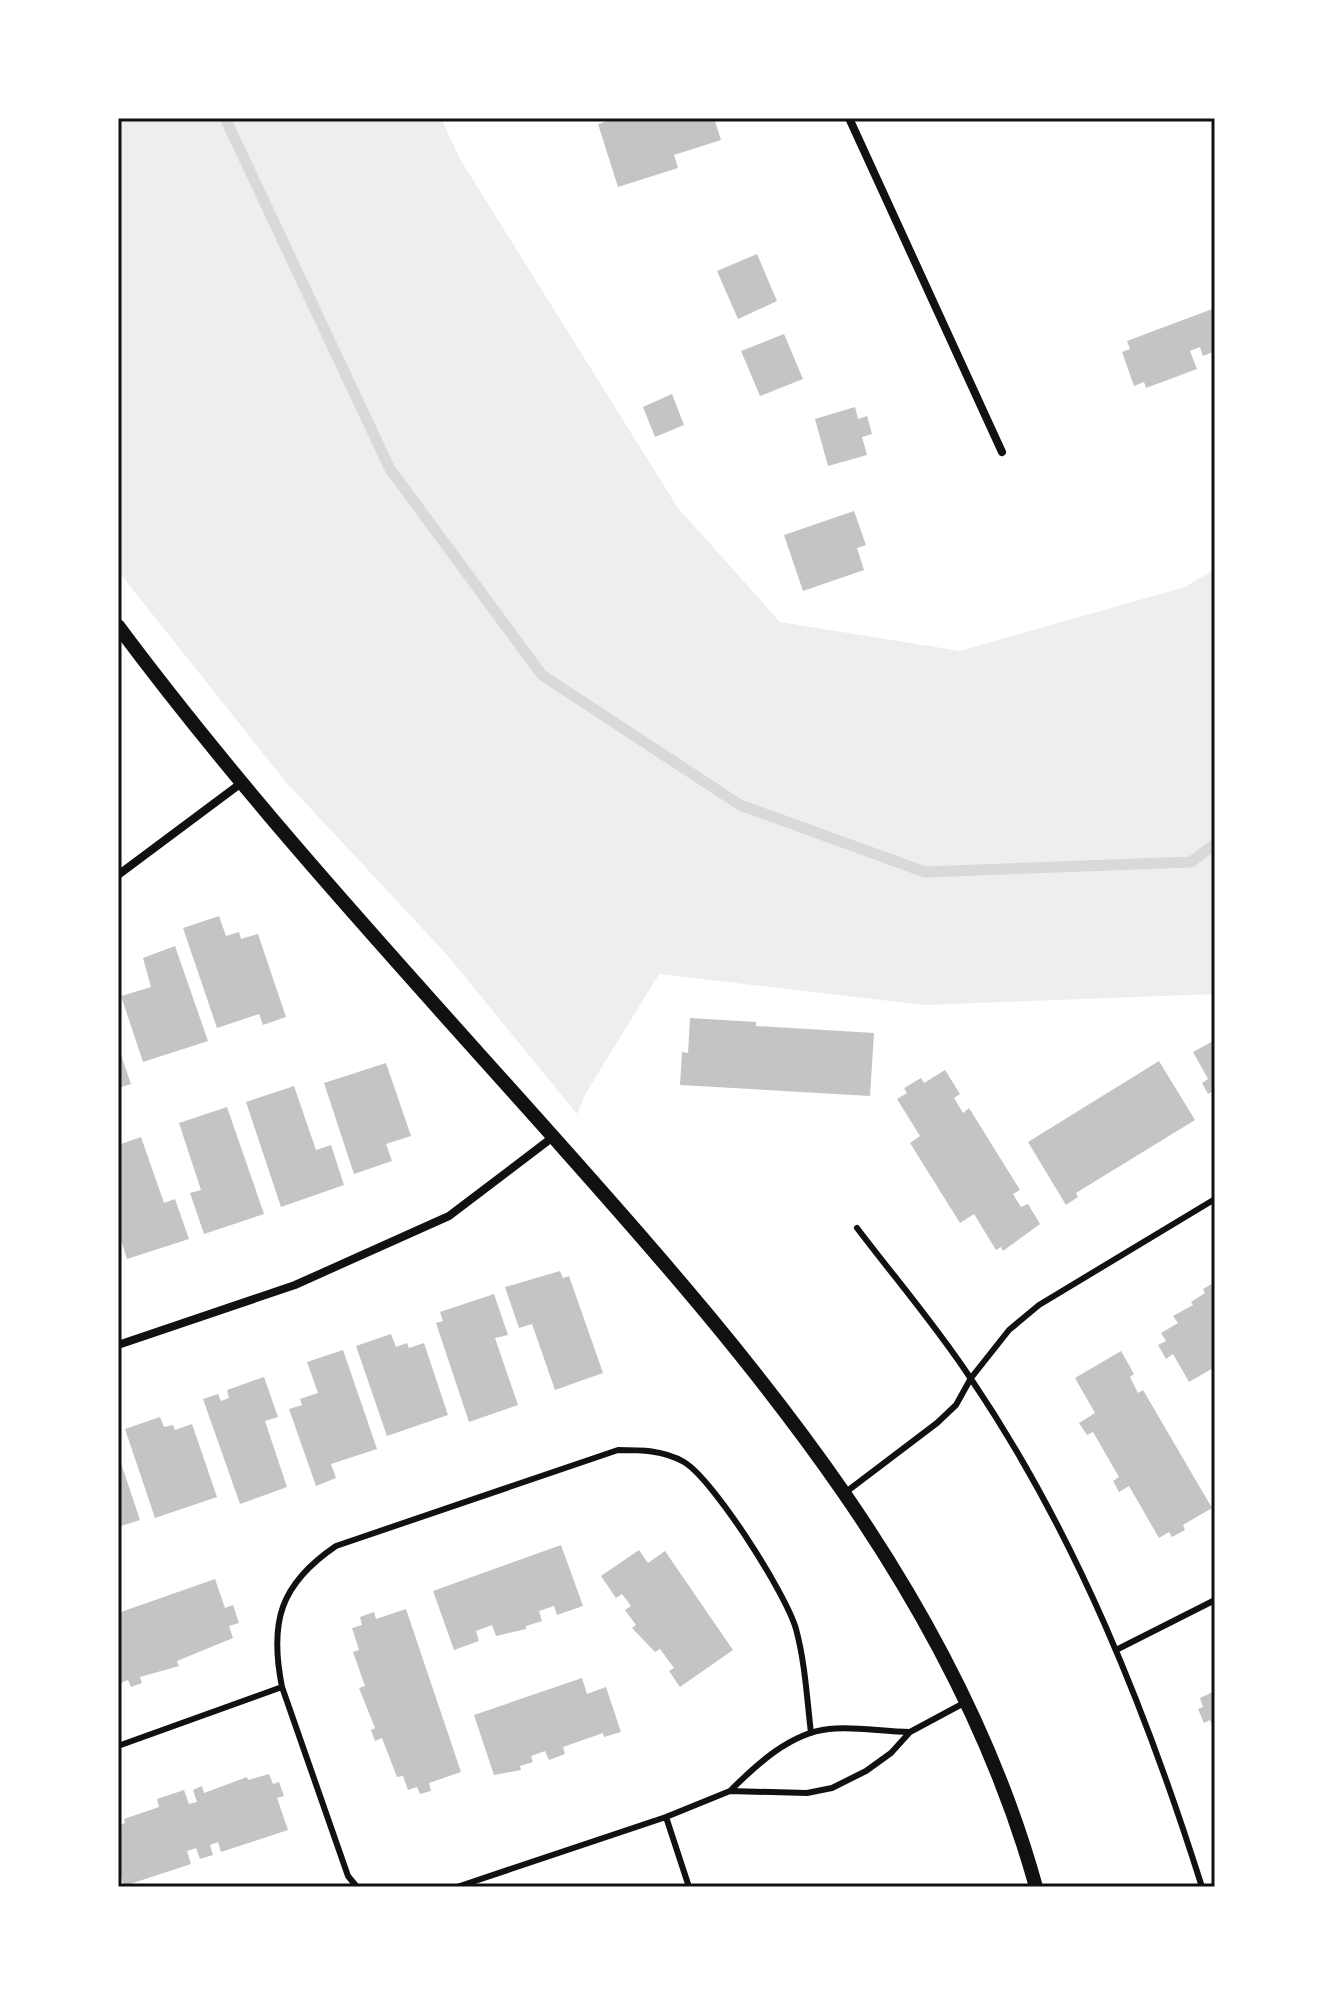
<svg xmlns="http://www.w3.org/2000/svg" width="1333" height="2005" font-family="'Public Sans',sans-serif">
	<rect width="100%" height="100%" fill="#fff"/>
	<path fill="#eee" d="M118,118H441L460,159L678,508L780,622L960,651L1185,587L1215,569V994L924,1005L659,974L586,1093L577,1114L448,956L285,781L118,571Z"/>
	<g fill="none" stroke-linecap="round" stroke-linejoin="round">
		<path stroke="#d9d9d9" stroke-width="11" d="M225,118L390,469L542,675L740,805L925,872L1191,862L1215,844"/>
	</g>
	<path fill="#c4c4c4" d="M616,118H714L721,140L674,155L678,168L618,187L598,124Z
		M757,254L777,301L738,319L717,271Z
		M1215,308V351L1203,356L1200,347L1190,351L1197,369L1146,388L1144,382L1134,386L1122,352L1130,349L1127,341Z
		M784,334L803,379L760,396L741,351Z
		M672,394L684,425L655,437L643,407Z
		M855,407L858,419L867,416L872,434L862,437L867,455L828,466L815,419Z
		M854,511L866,545L857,548L864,570L803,591L784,535Z
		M219,916L226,936L239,932L241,939L258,934L286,1017L263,1025L259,1014L217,1028L183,928Z
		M175,946L208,1041L143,1062L121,996L151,987L143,958Z
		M690,1018L756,1022V1026L874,1033L870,1096L680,1085L682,1052L688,1053Z
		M1215,1040V1090L1208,1094L1202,1083L1208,1079L1193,1052Z
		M118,1046L131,1084L118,1088Z
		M1159,1061L1195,1120L1076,1193L1078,1197L1066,1205L1028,1142Z
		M386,1063L411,1136L386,1144L392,1161L354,1174L324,1083Z
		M945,1070L960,1094L954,1098L963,1113L969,1108L1020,1190L1013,1194L1021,1207L1028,1204L1040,1224L1003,1251L1001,1247L996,1250L974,1214L960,1223L910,1143L920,1136L897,1099L907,1093L904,1088L921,1078L924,1083Z
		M294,1086L316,1150L331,1145L344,1185L281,1207L246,1102Z
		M227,1107L264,1214L204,1234L190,1193L201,1190L179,1123Z
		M141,1137L164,1203L175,1199L189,1239L127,1259L118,1231V1145Z
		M560,1271L563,1278L569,1276L603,1373L555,1390L532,1324L519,1328L505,1287Z
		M1215,1282V1367L1189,1382L1173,1354L1166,1359L1158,1345L1166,1341L1161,1333L1178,1323L1173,1316L1193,1305L1191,1302L1205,1293L1203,1289Z
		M494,1294L508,1335L495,1338L518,1405L469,1422L436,1323L443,1321L440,1312Z
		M391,1334L396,1347L407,1343L409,1348L424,1343L448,1415L387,1436L356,1346Z
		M343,1350L377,1449L331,1464L336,1478L316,1486L289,1409L302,1405L300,1399L318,1393L307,1362Z
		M1121,1351L1134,1374L1130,1377L1138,1393L1143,1390L1212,1508L1183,1525L1185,1530L1172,1537L1169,1532L1159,1538L1129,1486L1119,1492L1113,1481L1119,1477L1093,1432L1087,1435L1079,1423L1095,1413L1075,1378Z
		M264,1377L278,1417L265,1421L287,1487L240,1504L203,1399L218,1394L221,1401L229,1398L227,1390Z
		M160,1417L164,1427L173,1425L175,1430L192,1424L217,1497L155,1518L125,1429Z
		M118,1454L140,1520L118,1527Z
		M561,1545L583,1606L557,1615L554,1606L539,1611L542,1621L526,1626V1629L496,1636L492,1625L476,1631L479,1641L454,1650L433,1591Z
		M639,1550L648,1563L665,1551L733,1650L680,1687L669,1671L674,1668L660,1649L655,1652L632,1628L636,1625L625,1610L631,1606L622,1594L616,1598L601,1576Z
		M215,1579L225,1608L233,1605L239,1623L229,1626L233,1638L177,1661L179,1666L140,1677L142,1683L131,1687L128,1680L118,1684V1613Z
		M406,1609L461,1772L429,1783L431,1791L420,1794L417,1787L408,1790L403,1776L397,1777L382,1738L375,1741L371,1730L375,1728L359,1688L365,1686L353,1652L359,1650L352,1628L362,1625L360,1617L374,1612L376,1619Z
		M582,1678L587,1694L606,1687L621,1732L604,1737L603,1733L563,1747L565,1754L549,1760L545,1751L531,1756L533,1762L520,1766L521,1770L494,1775L474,1715Z
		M1215,1691V1730L1210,1720L1204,1723L1198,1709L1203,1707L1200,1698Z
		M269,1774L273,1784L279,1782L284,1796L277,1798L288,1830L221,1852L218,1842L210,1845L213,1855L200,1859L196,1848L187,1851L191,1864L124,1886L118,1867V1826L125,1823L124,1819L159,1807L157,1799L184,1790L189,1804L197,1802L193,1790L202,1786L204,1793L247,1777L248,1780Z"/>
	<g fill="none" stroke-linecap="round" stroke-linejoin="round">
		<path stroke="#111" stroke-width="6" d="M857,1228C895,1278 937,1327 971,1379C1076,1534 1146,1710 1202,1887
			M846,1492L937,1423L956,1405L971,1378L1009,1330L1039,1305L1215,1199
			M1118,1649L1215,1600
			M282,1687C269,1622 280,1584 336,1546L618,1450C641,1450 663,1450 684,1462C714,1480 786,1594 796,1629C805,1662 807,1699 811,1733
			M118,1746L282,1687L348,1876L357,1887
			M730,1791C756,1765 790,1733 829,1729C855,1726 883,1732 910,1732
			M457,1887L666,1817
			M689,1887L666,1817L730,1791L807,1793L832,1788L866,1771L891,1753L910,1732L964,1703"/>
		<path stroke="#111" stroke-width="8" d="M849,118L1002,452
			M118,875L240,784
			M118,1345L295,1285L449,1216L553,1137"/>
		<path stroke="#111" stroke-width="14" d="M118,626C255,810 412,978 564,1149C759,1368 956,1598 1036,1887"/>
	</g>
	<rect width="1333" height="2005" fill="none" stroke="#ffffff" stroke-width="240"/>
	<rect x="120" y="120" width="1093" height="1765" fill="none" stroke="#111" stroke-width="3"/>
</svg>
